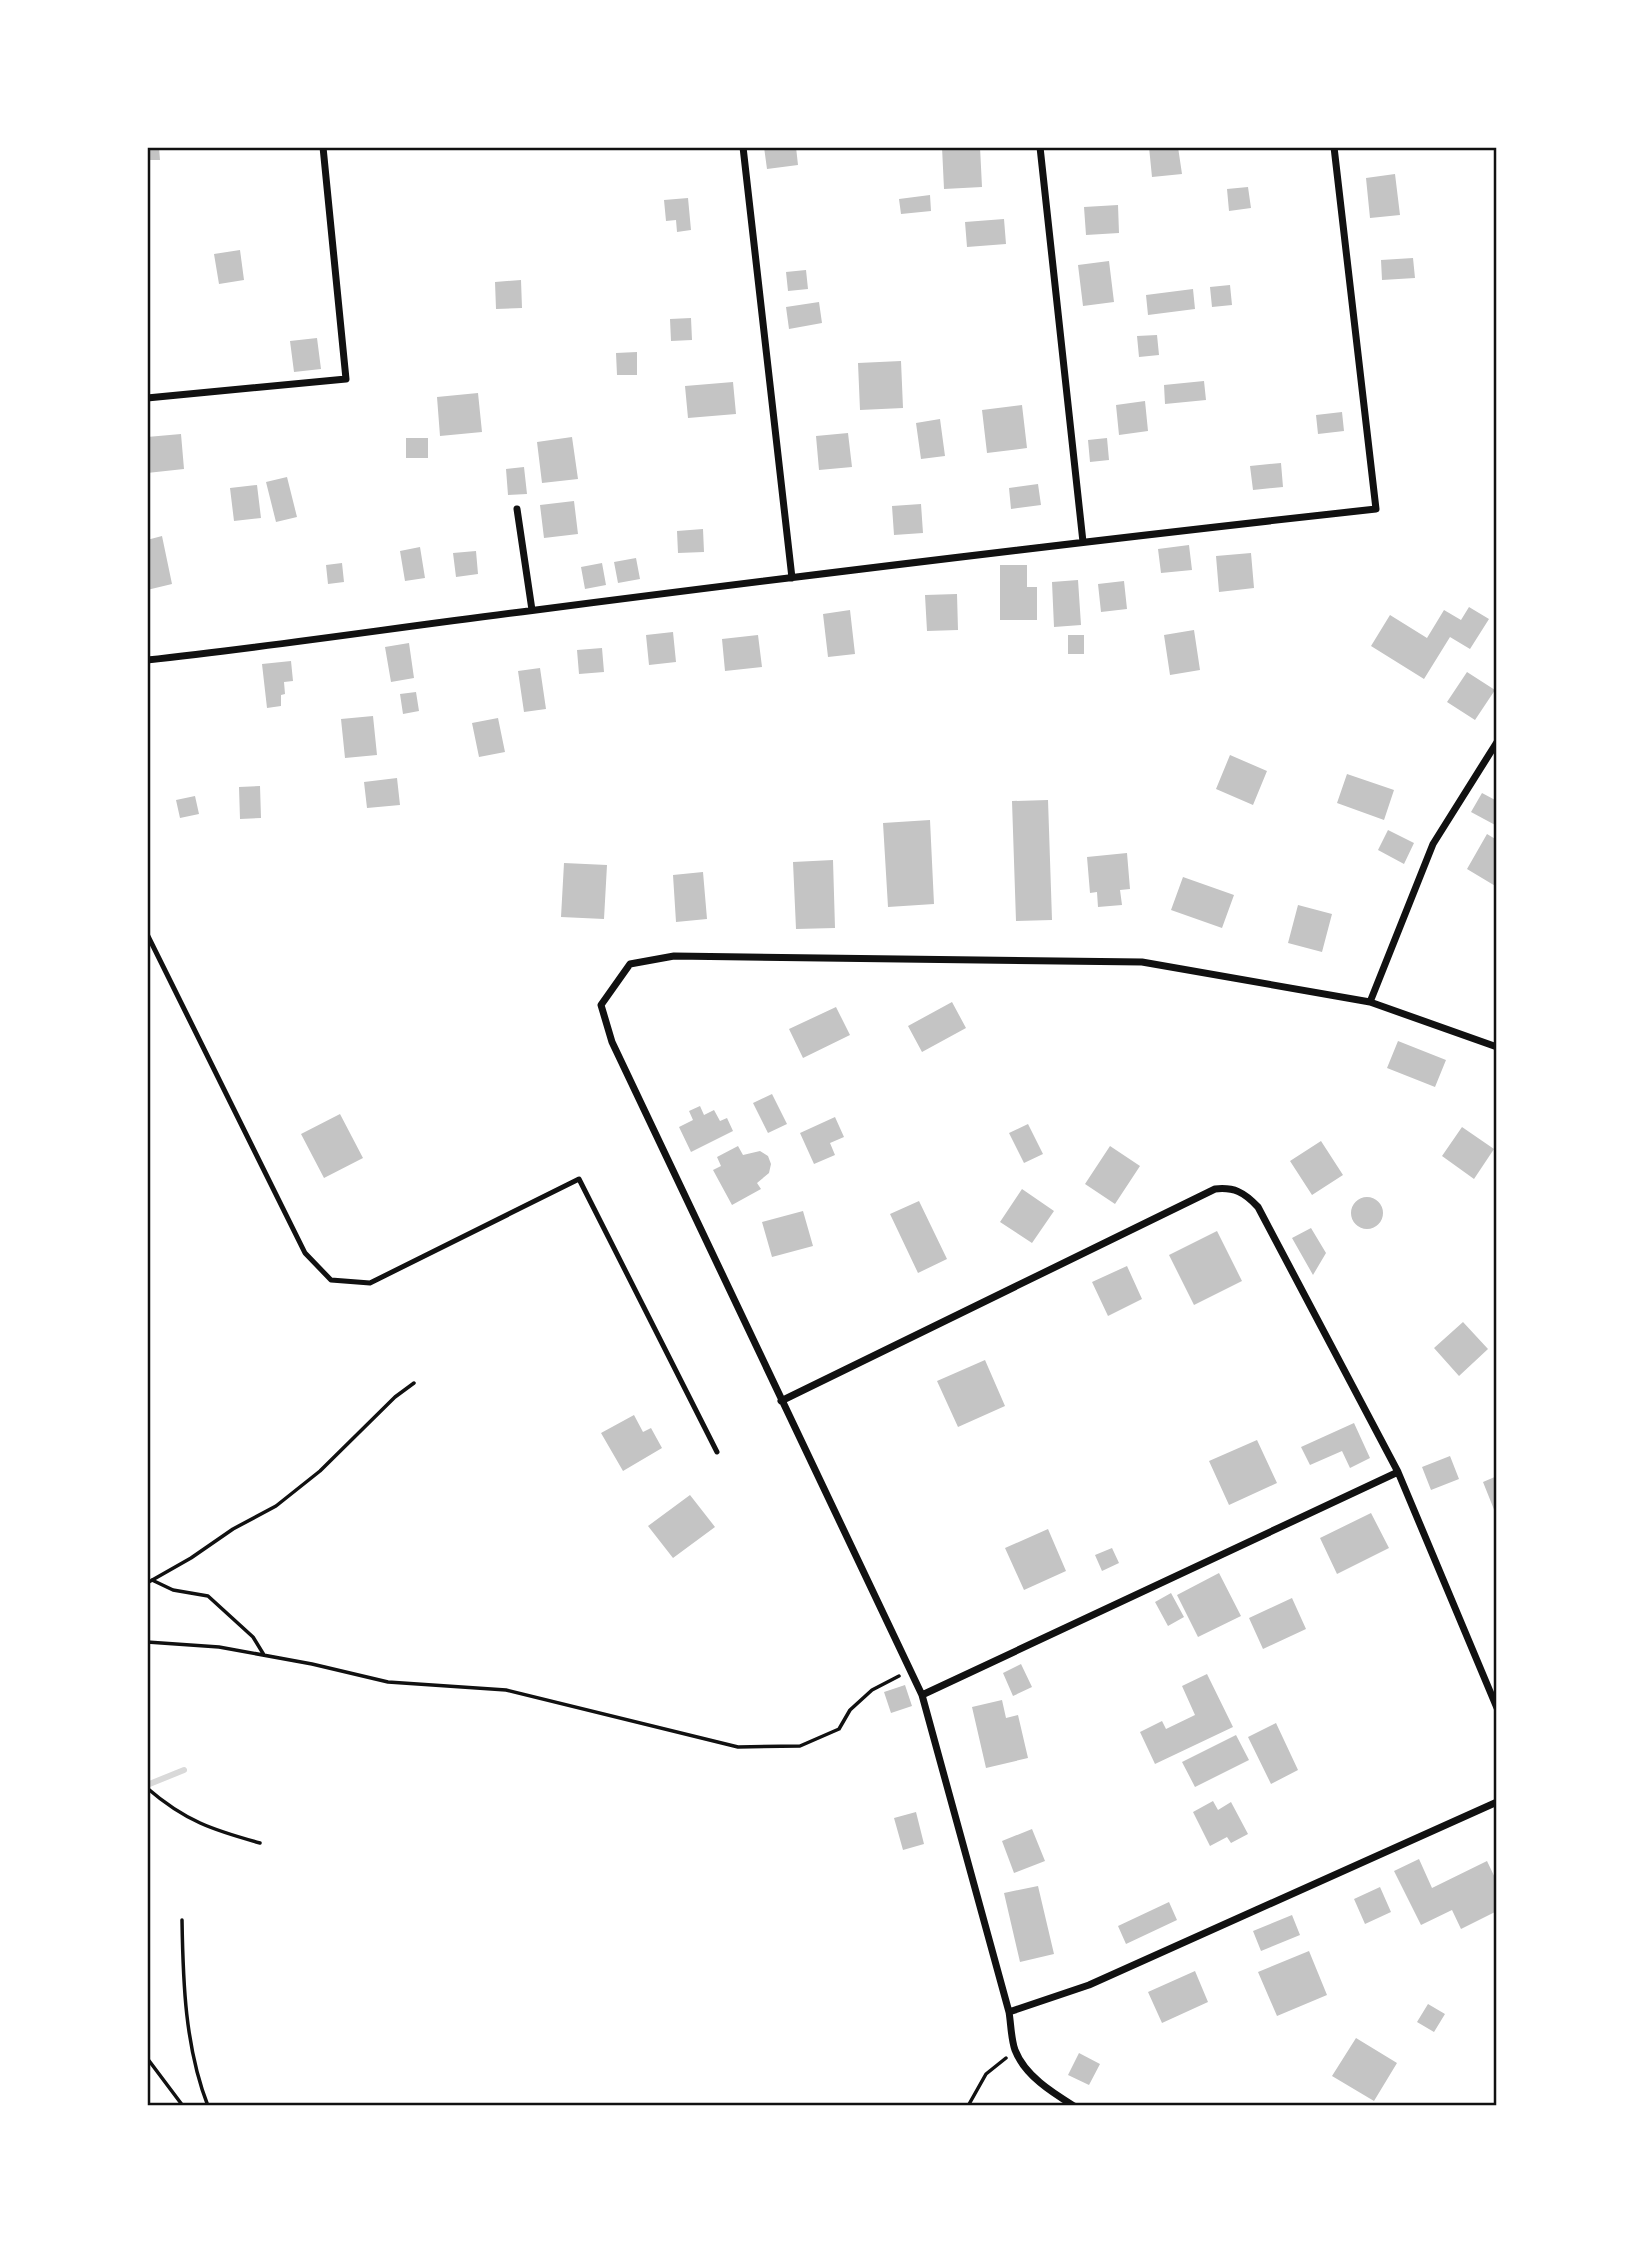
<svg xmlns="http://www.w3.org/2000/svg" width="1644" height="2253" font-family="Ubuntu,sans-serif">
	<rect width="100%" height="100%" fill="#fff"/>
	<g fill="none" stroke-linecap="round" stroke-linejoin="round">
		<path stroke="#d9d9d9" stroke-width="6" d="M147,1785L184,1770"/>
	</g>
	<path fill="#c4c4c4" d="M147,147H159L160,160H147Z
		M764,147H796L798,165L767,169Z
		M942,147H980L982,187L944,189Z
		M1149,147H1178L1182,174L1152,177Z
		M1395,174L1400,215L1370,218L1366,178Z
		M1248,187L1251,208L1229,211L1227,189Z
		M930,195L931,211L901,214L899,199Z
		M688,198L691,230L677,232L676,220L666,221L664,200Z
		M1118,205L1119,233L1086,235L1084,207Z
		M1004,219L1006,244L967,247L965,222Z
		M240,250L244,280L219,284L214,254Z
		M1413,258L1415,278L1382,280L1381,260Z
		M1109,261L1114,302L1083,306L1078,265Z
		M806,270L808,289L788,291L786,272Z
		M521,280L522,308L496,309L495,282Z
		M1230,285L1232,305L1212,307L1210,287Z
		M1193,289L1195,309L1148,315L1146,295Z
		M819,302L822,323L789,329L786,307Z
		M691,318L692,340L671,341L670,319Z
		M1157,335L1159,355L1139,357L1137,336Z
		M317,338L321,369L294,372L290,341Z
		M637,352V375H617L616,353Z
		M901,361L903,408L860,410L858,363Z
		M1204,381L1206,400L1165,404L1164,385Z
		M733,382L736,414L688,418L685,386Z
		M478,393L482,432L440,436L437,397Z
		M1145,401L1148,431L1119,435L1116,405Z
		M1022,405L1027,448L987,453L982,410Z
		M1342,412L1344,431L1318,434L1316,415Z
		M940,419L945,456L921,459L916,423Z
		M848,433L852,467L819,470L816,436Z
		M181,434L184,469L147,473V437Z
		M572,437L578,479L542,483L537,442Z
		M406,438H428V458H406Z
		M1107,438L1109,460L1090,462L1088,440Z
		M1281,463L1283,487L1253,490L1250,466Z
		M524,467L527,494L508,495L506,469Z
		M287,477L297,517L276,522L266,482Z
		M1038,484L1041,505L1011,509L1009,488Z
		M257,485L261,518L234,521L230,488Z
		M574,501L578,534L544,538L540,505Z
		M921,504L923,533L894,535L892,506Z
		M703,529L704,552L678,553L677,531Z
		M162,536L172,584L147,590V540Z
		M1189,545L1192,570L1161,573L1158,549Z
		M420,547L425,578L405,581L400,551Z
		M476,551L478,574L456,577L453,553Z
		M1251,553L1254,588L1219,592L1216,556Z
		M636,558L640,579L618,583L614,562Z
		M342,563L344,582L328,584L326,565Z
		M602,563L606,585L585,589L581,567Z
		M1000,565H1027V587H1037V620H1000Z
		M1078,580L1081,625L1054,627L1052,582Z
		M1124,581L1127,609L1101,612L1098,584Z
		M957,594L958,630L927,631L925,595Z
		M1469,607L1489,619L1470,649L1450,637L1424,679L1371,646L1390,615L1427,638L1444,610L1461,620Z
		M850,610L855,654L828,657L823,614Z
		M1194,630L1200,670L1170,675L1164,635Z
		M673,632L676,662L649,665L646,635Z
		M758,635L762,667L725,671L722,639Z
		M1068,635H1084V654H1068Z
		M409,643L414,678L391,682L385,647Z
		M602,648L604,672L579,674L577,650Z
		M291,661L293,681L284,682L285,694L281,695V706L267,708L262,664Z
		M540,668L546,709L524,712L518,671Z
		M1467,672L1495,690L1475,720L1447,702Z
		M416,692L419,711L403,714L400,694Z
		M373,716L377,755L345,758L341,719Z
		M498,718L505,752L479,757L472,723Z
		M1230,755L1267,771L1253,805L1216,789Z
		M1347,774L1394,790L1384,820L1337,803Z
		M397,778L400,805L367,808L364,782Z
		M260,786L261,818L240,819L239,787Z
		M1482,793L1497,801V826L1471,812Z
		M195,796L199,814L180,818L176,800Z
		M1048,800L1052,920L1016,921L1012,801Z
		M930,820L934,904L888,907L883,823Z
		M1388,830L1414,843L1404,864L1378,850Z
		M1487,834L1497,840V887L1467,869Z
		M1127,853L1130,889L1120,890L1122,905L1098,907L1097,892L1090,893L1087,857Z
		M833,860L835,928L796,929L793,862Z
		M564,863L607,865L604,919L561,917Z
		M703,872L707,919L676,922L673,875Z
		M1183,877L1234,895L1222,928L1171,910Z
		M1298,905L1332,914L1322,952L1288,943Z
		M952,1002L966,1028L922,1052L908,1026Z
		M836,1007L850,1035L803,1058L789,1029Z
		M1398,1041L1446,1060L1435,1087L1387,1068Z
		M772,1094L787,1124L768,1133L753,1103Z
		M700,1106L704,1115L714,1110L720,1121L727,1118L733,1131L691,1152L679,1127L693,1120L689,1111Z
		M340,1114L363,1158L324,1178L301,1134Z
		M835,1117L844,1137L830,1143L835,1155L814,1164L800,1133Z
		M1028,1124L1043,1154L1024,1163L1009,1133Z
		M1462,1127L1494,1149L1474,1179L1442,1156Z
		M1321,1141L1343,1175L1312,1195L1290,1161Z
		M738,1146L743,1155L760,1151L768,1156L771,1164L769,1173L757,1183L761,1189L732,1205L713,1170L721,1166L717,1157Z
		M1110,1146L1140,1166L1115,1204L1085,1184Z
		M1022,1189L1054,1211L1032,1243L1000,1222Z
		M1351 1213a16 16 0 1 1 32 0a16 16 0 1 1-32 0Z
		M919,1201L947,1259L918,1273L890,1214Z
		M803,1211L813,1246L772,1257L762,1222Z
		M1311,1228L1326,1253L1313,1275L1292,1238Z
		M1217,1231L1242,1281L1194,1305L1169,1255Z
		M1127,1266L1142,1299L1108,1316L1092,1282Z
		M1463,1322L1488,1349L1459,1376L1434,1348Z
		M985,1360L1005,1406L958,1427L937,1381Z
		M634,1415L643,1432L651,1428L662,1448L623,1471L601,1433Z
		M1354,1423L1370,1458L1350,1468L1342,1451L1310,1465L1301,1447Z
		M1257,1440L1277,1483L1229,1505L1209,1461Z
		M1450,1456L1459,1479L1431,1490L1422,1467Z
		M1497,1476V1517L1483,1482Z
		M690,1495L715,1527L673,1558L648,1526Z
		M1371,1513L1389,1548L1337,1574L1320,1538Z
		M1048,1529L1066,1571L1024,1590L1005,1548Z
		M1112,1548L1119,1563L1102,1571L1095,1555Z
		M1219,1573L1241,1616L1198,1637L1177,1595Z
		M1171,1593L1184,1617L1168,1626L1155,1602Z
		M1292,1598L1306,1629L1263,1649L1249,1618Z
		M1021,1664L1032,1687L1013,1696L1003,1673Z
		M1207,1674L1233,1727L1155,1764L1140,1732L1162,1721L1166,1729L1195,1715L1182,1686Z
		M905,1685L912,1706L891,1713L884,1692Z
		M1002,1700L1006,1718L1018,1715L1028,1758L986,1768L972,1707Z
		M1276,1723L1298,1770L1271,1784L1248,1737Z
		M1236,1735L1249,1760L1195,1787L1182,1762Z
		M1213,1801L1218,1810L1231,1802L1248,1834L1231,1843L1227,1837L1210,1846L1193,1812Z
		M916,1812L924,1844L903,1850L894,1818Z
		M1032,1829L1045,1861L1014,1873L1002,1841Z
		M1419,1859L1432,1888L1487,1861L1497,1882V1893L1495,1894L1497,1911L1461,1929L1452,1910L1421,1925L1394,1871Z
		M1038,1886L1054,1954L1020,1962L1004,1893Z
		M1380,1887L1391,1912L1365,1924L1354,1899Z
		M1169,1902L1177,1920L1126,1944L1118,1926Z
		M1292,1915L1300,1935L1261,1951L1253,1931Z
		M1309,1951L1327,1995L1277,2016L1258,1972Z
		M1195,1971L1208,2002L1162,2023L1148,1992Z
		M1428,2004L1445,2014L1434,2032L1417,2022Z
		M1356,2038L1397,2063L1374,2101L1332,2076Z
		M1079,2053L1100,2064L1089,2085L1068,2075Z"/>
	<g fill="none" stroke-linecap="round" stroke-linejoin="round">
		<path stroke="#111" stroke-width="3.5" d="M152,1580L173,1590L208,1596L253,1637L264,1655
			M147,1583L191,1558L233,1529L276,1506L320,1471L395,1397L414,1383
			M147,1642L219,1647L312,1664L388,1682L506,1690L738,1747L800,1746L839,1729L850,1710L872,1690L899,1676
			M147,1788C185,1821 213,1830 260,1843
			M182,1920C183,1982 185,2047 208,2106
			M147,2058L183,2106
			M968,2106L986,2074L1006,2058"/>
		<path stroke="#111" stroke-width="5" d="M147,934L305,1253L331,1280L370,1283L579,1179L717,1452"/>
		<path stroke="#111" stroke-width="7" d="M743,147L792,578
			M1040,147L1083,542
			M147,398L346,379L323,147
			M517,509L532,610
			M147,660C277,646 406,626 536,610C815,574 1095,540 1376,509L1334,147
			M1370,1002L1433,844L1497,742
			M781,1401L1215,1189C1234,1187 1244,1192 1258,1207L1398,1472L1497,1708
			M922,1695L1398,1472
			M1009,2012L922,1695L612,1042L601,1005L630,964L674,956L1142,962L1370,1002L1497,1047
			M1074,2106C1053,2093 1025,2076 1015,2050C1011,2039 1011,2024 1009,2012L1089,1985L1497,1802"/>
	</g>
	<rect width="1644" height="2253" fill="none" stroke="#ffffff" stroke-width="298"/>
	<rect x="149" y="149" width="1346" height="1955" fill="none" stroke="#111" stroke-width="2.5"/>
</svg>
